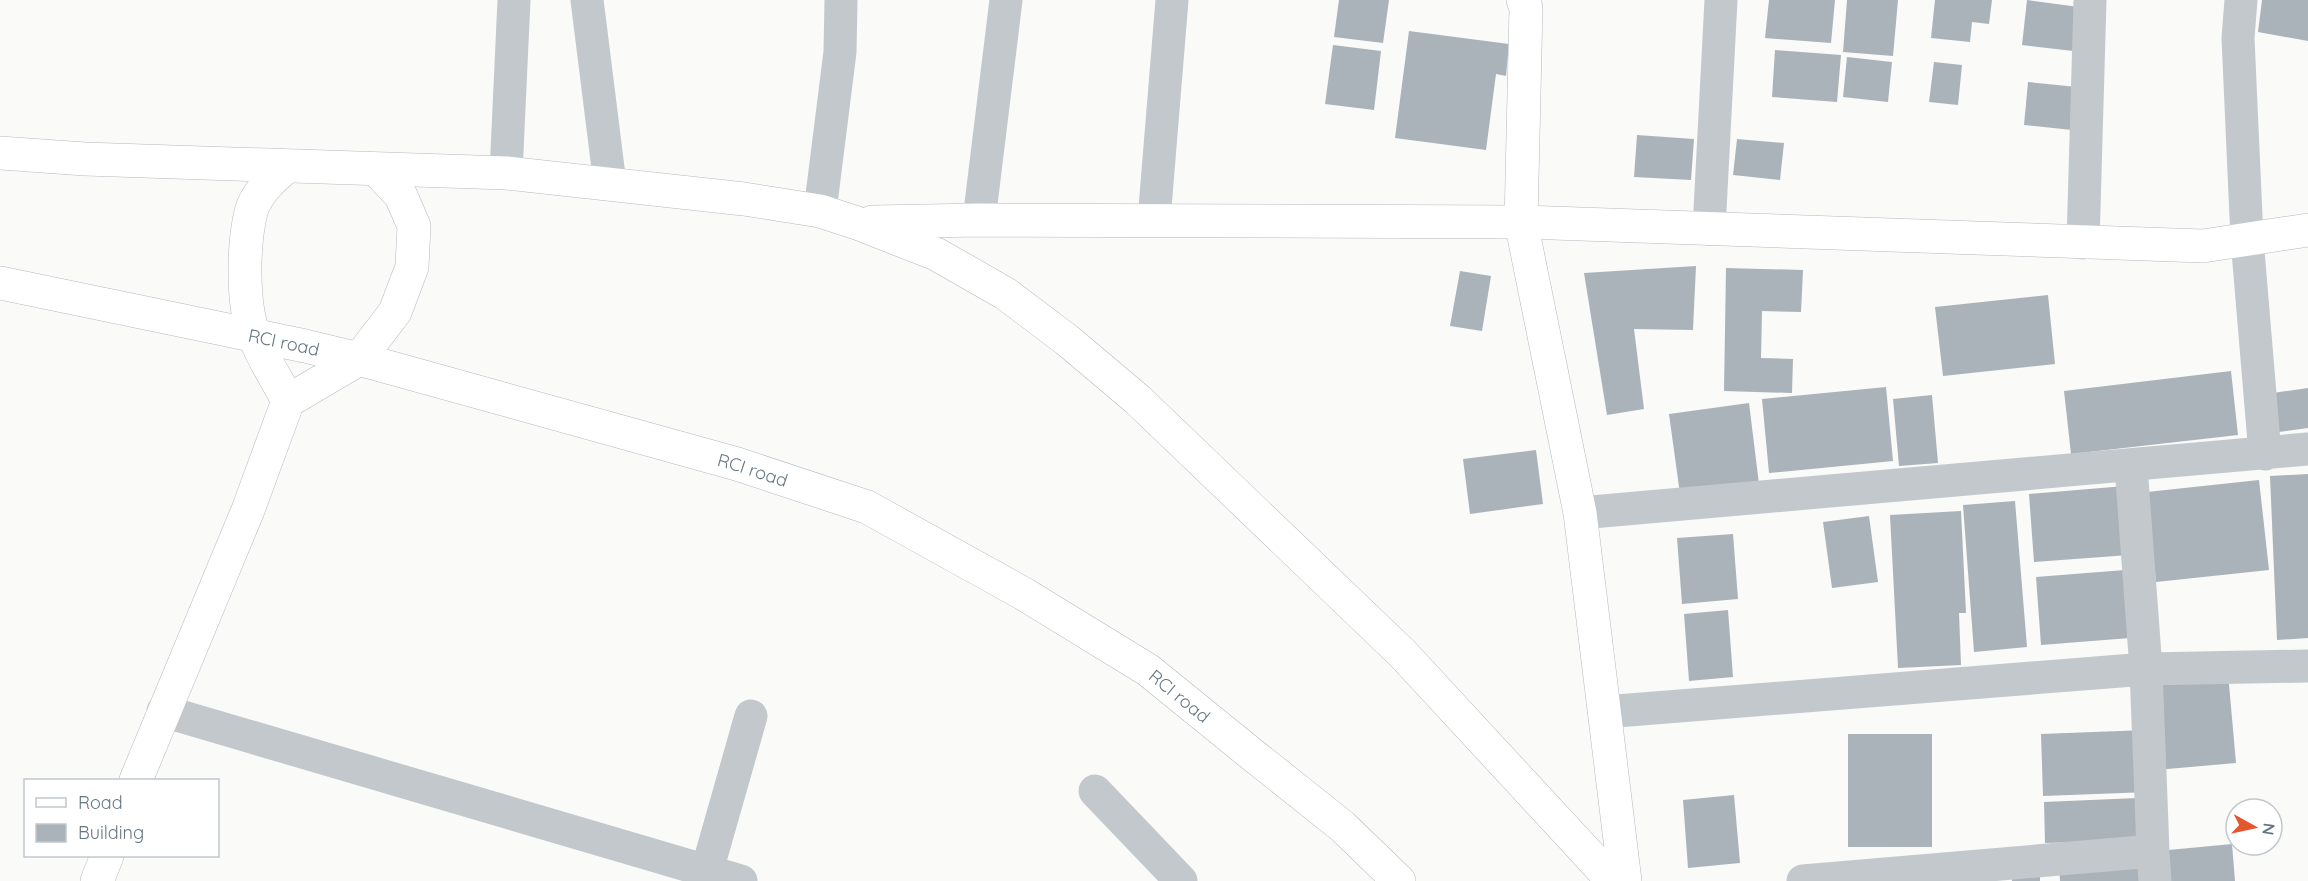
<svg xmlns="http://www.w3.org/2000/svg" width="2308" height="881" font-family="Quicksand,sans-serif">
	<rect width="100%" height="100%" fill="#fafaf8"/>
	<path fill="#aab3b9" d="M1339,0H1389L1383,43L1334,37Z
		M1769,0H1835L1831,43L1765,38Z
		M1847,0H1898L1893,56L1843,52Z
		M1935,0H1992L1989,24L1972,22L1970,42L1931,38Z
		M2027,0L2079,7L2073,51L2022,45Z
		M2262,0H2308V41L2258,32Z
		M1409,31L1509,44L1506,76L1496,74L1486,150L1395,138Z
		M1333,45L1381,51L1374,110L1325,104Z
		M1775,50L1841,55L1837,102L1772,97Z
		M1847,57L1892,62L1888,102L1843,97Z
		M1934,62L1962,65L1958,105L1929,102Z
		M2028,82L2077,87L2072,130L2024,125Z
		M1637,135L1694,139L1691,180L1634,177Z
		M1737,139L1784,143L1780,180L1733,175Z
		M1696,266L1693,330L1634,329L1644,409L1607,415L1584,273Z
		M1726,268L1803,270L1801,312L1762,311L1761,358L1793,359L1792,393L1724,391Z
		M1460,271L1491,276L1482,331L1450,326Z
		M2048,295L2055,364L1943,376L1935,307Z
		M2231,371L2238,435L2071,454L2064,391Z
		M1886,387L1893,461L1769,473L1762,399Z
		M2308,388V428L2271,433L2266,394Z
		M1932,395L1938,463L1899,466L1893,399Z
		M1749,403L1759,484L1680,494L1669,414Z
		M1536,450L1543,504L1470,514L1463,459Z
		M2308,474V638L2277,640L2270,476Z
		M2259,480L2269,570L2156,582L2147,492Z
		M2125,486L2129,555L2034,562L2029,494Z
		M2015,501L2027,647L1974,652L1963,505Z
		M1961,511L1966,613H1959L1961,665L1898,668L1890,515Z
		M1869,516L1878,582L1832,588L1823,522Z
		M1733,534L1738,599L1682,604L1677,538Z
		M2125,570L2130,638L2041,645L2036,577Z
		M1728,610L1733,677L1689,681L1684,614Z
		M2228,673L2236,763L2156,770L2149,680Z
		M2146,730L2149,792L2043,796L2041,734Z
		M1848,734H1932V847H1848Z
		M1734,795L1740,863L1688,868L1683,800Z
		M2137,798L2138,840L2045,843L2044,802Z
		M2232,844L2235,881H2160L2158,851Z
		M2145,861L2146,881H2060L2059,864Z
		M2040,871V881H2012L2011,872Z"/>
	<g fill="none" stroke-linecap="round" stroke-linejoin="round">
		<defs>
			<g id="secondary">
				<path d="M1523,0L1526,8L1521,222L1580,513L1625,881"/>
				<path d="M0,153L85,159L506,173L744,199L820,211L857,223L936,254L1006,294L1067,340L1138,400L1403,654L1613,881"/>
				<path d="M287,166C273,178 256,193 251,212C243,245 242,304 254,335C262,358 277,379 288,401"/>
				<path d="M872,222L979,220L1521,222L2203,246L2308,230"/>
				<path id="s1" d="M0,283L305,346L359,359L737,464L867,507L1024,594L1148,670L1249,752L1342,826L1399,881"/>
				<path d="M136,780L248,510L288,401L359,359L395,312L412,267L414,226L401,196L377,170"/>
				<path d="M97,881L107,856"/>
			</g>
		</defs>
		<use href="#secondary" stroke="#b3babf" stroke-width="34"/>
		<path stroke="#c3c8cc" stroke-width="33" d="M587,0L610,184
			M2241,0L2238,38L2247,239L2265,454
			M506,173L514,0
			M820,211L840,52L841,0
			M979,220L1006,0
			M1154,220L1172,0
			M1709,229L1721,0
			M2083,243L2090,0
			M2131,466L2146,669L2153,851
			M1580,513L2308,449
			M163,711L741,881
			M1604,712L2146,669L2308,666
			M1095,791L1181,881
			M704,881L751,716
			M1803,881L2153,851L2155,881"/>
		<use href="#secondary" stroke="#fff" stroke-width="33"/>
	</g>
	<g text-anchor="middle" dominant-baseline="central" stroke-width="6" stroke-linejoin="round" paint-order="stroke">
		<g font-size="18" fill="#657683" stroke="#fff">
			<text stroke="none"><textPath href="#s1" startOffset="290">RCI road</textPath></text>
			<text stroke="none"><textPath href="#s1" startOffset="776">RCI road</textPath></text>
			<text stroke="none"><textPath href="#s1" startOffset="1262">RCI road</textPath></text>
		</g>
	</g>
	<rect x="24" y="779" width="195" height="78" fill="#ffffff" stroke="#c1c8cd" stroke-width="1.5"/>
	<rect x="36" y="798" width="30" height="9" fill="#ffffff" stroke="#c1c8cd" stroke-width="1.5"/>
	<text x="78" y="809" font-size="18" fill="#657683">Road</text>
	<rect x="36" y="824" width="30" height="18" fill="#aab3b9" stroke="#c1c8cd" stroke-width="1.5"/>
	<text x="78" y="839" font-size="18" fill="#657683">Building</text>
	<g transform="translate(2254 827) rotate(98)"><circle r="28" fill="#ffffff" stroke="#c1c8cd" stroke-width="1.5"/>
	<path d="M0-4.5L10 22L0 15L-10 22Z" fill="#e4572e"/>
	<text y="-9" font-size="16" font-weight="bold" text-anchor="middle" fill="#657683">N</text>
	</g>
</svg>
